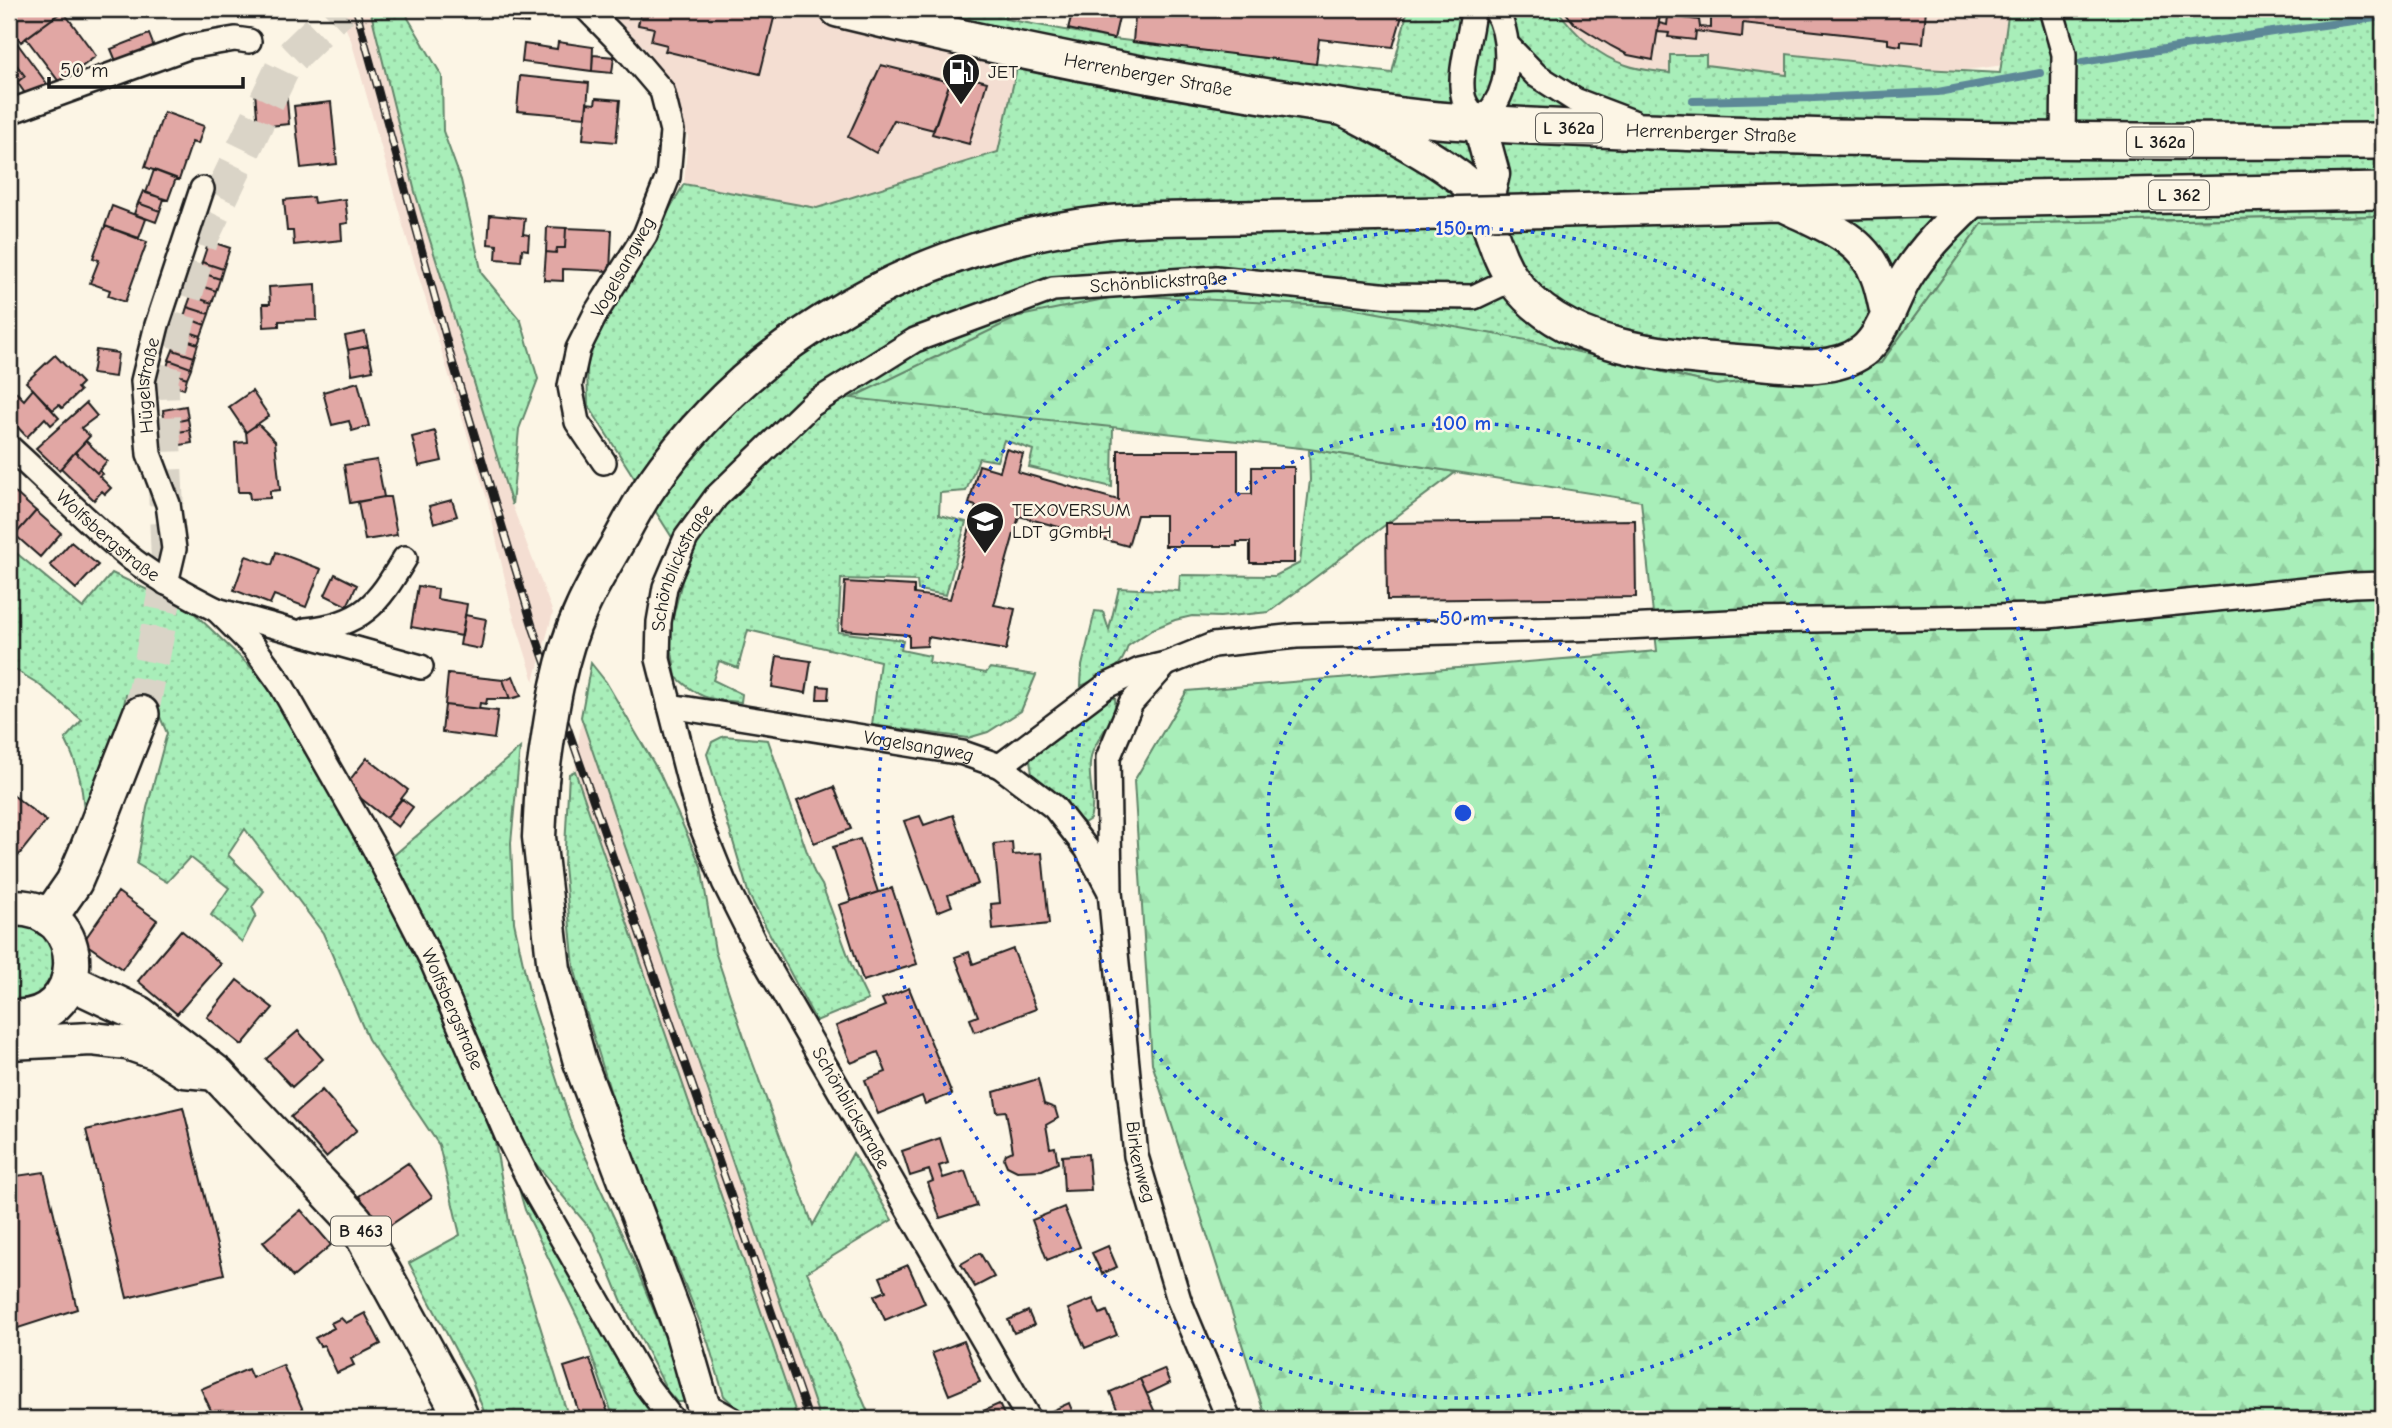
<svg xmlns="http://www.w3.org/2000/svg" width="2392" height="1428" font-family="'Comic Neue',sans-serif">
	<defs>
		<pattern id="grass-dots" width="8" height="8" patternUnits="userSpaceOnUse" patternTransform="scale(1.75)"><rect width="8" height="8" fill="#a8eeb9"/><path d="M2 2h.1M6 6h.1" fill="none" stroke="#90cc9e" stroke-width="1.8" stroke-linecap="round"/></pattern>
		<pattern id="forest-firs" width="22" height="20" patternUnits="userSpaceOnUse" patternTransform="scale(1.75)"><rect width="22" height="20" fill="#a8eeb9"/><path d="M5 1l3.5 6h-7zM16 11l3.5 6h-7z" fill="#90cc9e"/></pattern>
	</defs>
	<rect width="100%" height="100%" fill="#fcf5e5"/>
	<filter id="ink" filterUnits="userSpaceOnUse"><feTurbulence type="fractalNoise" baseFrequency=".0143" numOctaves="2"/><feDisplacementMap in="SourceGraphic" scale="14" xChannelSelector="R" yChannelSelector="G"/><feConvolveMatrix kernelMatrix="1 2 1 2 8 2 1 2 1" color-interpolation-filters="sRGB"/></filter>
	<g filter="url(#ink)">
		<path fill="#f4ded2" d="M337,9H370L415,192L512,505L553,613L534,681L512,611L488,502L404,229L351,40Z
			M607,9H991L984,63L1016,72L998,152L817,208L684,184L688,137L675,92L648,52Z
			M1518,9H2032L2034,11L2019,63L1892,80L1671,85L1595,70Z
			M582,714L693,1050L820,1419H798L575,771Z"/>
		<path fill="url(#grass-dots)" stroke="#62856a" stroke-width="2" d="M370,9H406L408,18L442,76L443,131L461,180L482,274L521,321L538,379L519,429L512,505L415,192Z
			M929,9H1006L1005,19L1114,39L1392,73L1408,9H1557C1574,33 1597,56 1626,65C1639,70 1656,71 1670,73V55H1706V65L1787,75V54L1923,69L2000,73L2009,9L2032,11V9H2383V216L1982,224L1881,363L1717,385L1532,341L858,398L1113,426L1112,487L1029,467L1033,450L1004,440L997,461L979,458L966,491L940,493L939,515L966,522L946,595L918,590L917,581L841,579L838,632L903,640L901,650L930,656L929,663L986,673L990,668L1036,675L1021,711L988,732L968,738L872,725L880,661L748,630L738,668L719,661L713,680L742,694L741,702C707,699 702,700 676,677L669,633L687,561L588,405L587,366L598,332L684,184L817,208L998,152L1016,72L1021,33L928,11Z
			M1309,449L1456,472L1269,612L1220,617L1192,616L1175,620L1153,629L1128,646C1120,673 1105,675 1081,686L1082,666L1095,611L1103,612L1109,630L1119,588L1179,591L1180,575L1275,576L1300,563L1310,480Z
			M9,547L83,608L112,573L192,611L260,676L316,761L387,861L520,748L511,843L514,922L531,1000L573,1130L625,1241L669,1347L685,1402H677L668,1392L623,1304L593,1232L535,1163L513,1131L495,1142L511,1233L569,1419H487L471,1379L409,1263L460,1235L439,1145L368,1039L323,933L245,829L228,855L264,891L252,907L256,915L242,942L211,915L229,888L190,857L167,882L137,864L147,808L167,733L157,710L126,695L120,725L84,817C83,786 79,767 65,739L82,720L37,683L9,666Z
			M591,663L606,682L660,774L701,866L715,951L751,1058L813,1225L853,1153L892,1220L807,1272L871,1419H820L581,717Z
			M1115,698C1118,717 1098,736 1092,753C1085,775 1097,798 1090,819L1084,823L1032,774L1030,760L1035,752L1105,699Z
			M724,736L768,740L814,872L822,885L853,969L868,1000L816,1021L749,895L707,754L712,742Z
			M575,771L798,1419H749L724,1396L708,1342L621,1126L586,1012L574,967L564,866L569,774Z
			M9,920L37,925L60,958L44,996L9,1005Z
			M513,1168L660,1419H614L581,1325L525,1210Z"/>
		<path fill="url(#forest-firs)" stroke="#62856a" stroke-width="2" d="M2383,216V1419H1266L1152,1063L1134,781L1187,691L1657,651L1641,501L1309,449L851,398L1020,316L1124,295L1345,307L1532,341L1717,385L1881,363L1982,224Z"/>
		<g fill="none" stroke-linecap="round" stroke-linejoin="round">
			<path stroke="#5d8897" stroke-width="8" d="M2082,62L2279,31L2383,17
				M1693,101L1814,98L1938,92L2040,73"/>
		</g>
		<path fill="#e1a7a4" stroke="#1c1c1c" stroke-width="2" d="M13,9H65L21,42L9,26V12Z
			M511,9H551L550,17L529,15L528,23L512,22L513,9Z
			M642,9H735L774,18L760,74L665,51L667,45L651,41L654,28L638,25Z
			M1073,9H1404L1393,47L1319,39L1316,64L1133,42L1135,17L1120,13L1114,39L1068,29Z
			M1563,9H1661L1653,60L1628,55L1611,46L1574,23Z
			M1711,9H1926L1923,43L1901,41V46L1888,44V39L1743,23L1742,37L1696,31L1695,40L1668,37L1669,33L1658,32L1659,23L1667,25L1668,16L1699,20L1700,27L1711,28Z
			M63,11L96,56L60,83L26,38Z
			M149,34L156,52L118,66L111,49Z
			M558,42L593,47L592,71L522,62L524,44L557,49Z
			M17,43L48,85L29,99L17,82L25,76L9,55V49Z
			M9,55L25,76L9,88Z
			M593,55L614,57L612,73L592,71Z
			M881,65L950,82L934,130L894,120L876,153L848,137Z
			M953,73L987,82L969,144L932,134Z
			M520,76L589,83L586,117L517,111Z
			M286,89L289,124L258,127L255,92Z
			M596,98L620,100L616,142L583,139L587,103L595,104Z
			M331,102L337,164L301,168L294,106Z
			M164,112L204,126L198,144L192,142L179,180L145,167Z
			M154,170L176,178L168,200L146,193Z
			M143,191L164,199L160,211L138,203Z
			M313,197L314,203L345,199L348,223L341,224L342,240L294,245L293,231H287L284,200Z
			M138,203L160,211L156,222L134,214Z
			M112,206L146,219L139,238L105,226Z
			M490,215L525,218L523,234L529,235L528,250L522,249L521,261L496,259L497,245L488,244Z
			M105,226L147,242L125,302L108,296L110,290L90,283L99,260L93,258Z
			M547,227L566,228L565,248H557L556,253L546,252Z
			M566,228L612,230L610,271L563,269V281L544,280L546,252L556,253L557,248H565Z
			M209,241L230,248L223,269L202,262Z
			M202,262L223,269L220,279L199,272Z
			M199,272L220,279L216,291L195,284Z
			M195,284L216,291L212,303L191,296Z
			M316,284L317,320L279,321V326L264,327L263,304H270L269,287Z
			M191,296L212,303L209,314L187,307Z
			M187,307L209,314L205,325L184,317Z
			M184,317L205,325L201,336L180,329Z
			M180,329L201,336L198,344L177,337Z
			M365,332L368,346L348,350L345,336Z
			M177,337L198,344L194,357L173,350Z
			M368,346L373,370L352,374L348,350Z
			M96,350L118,353L115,377L92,374Z
			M173,350L194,357L191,368L169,360Z
			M55,355L82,383L77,388L80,391L62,408L59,405L53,410L26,382Z
			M169,360L191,368L187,378L166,371Z
			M166,371L187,378L184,389L162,382Z
			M358,382L369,426L352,431L349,421L332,425L323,392Z
			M33,389L59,418L51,425L45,418L27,437L9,418V399L16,392L24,400Z
			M252,391L269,416L246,432L229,407Z
			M86,403L97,416L81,428L90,436L59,470L36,448Z
			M186,406L188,419L165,424L163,410Z
			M188,419L190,430L167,434L165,424Z
			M258,424L275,441L280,490L270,491V498L250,499L249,492H238L235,443L247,442L246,432Z
			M190,430L192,443L169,447L167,434Z
			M435,431L442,461L419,466L412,437Z
			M86,441L107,461L97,473L75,452Z
			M1006,449L1023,454L1018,472L1118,500V450H1238V494H1252V467H1294V563H1250V542H1237V546H1165V515H1137L1128,546L1019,516L994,605L1015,609L1006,650L928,637L927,646L909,647V635L842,630L845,582L914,586V594L950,599L976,506L969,504L979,465L1000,471Z
			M75,452L97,473L99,470L102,474L99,476L111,488L105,494L102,491L94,500L61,468Z
			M377,460L384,497L350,503L344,465Z
			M11,489L36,511L15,535L9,530V492Z
			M384,497H390L397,535L365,540L358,502Z
			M452,500L457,516L434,523L429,506Z
			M36,511L61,533L40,557L15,535Z
			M1635,520L1636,597L1387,600L1386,523Z
			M71,542L98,565L76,589L50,565Z
			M276,552L321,569L306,607L274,595L270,604L234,590L246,556L272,565Z
			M335,574L357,585L347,606L325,595Z
			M418,586L438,589L437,599L467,604L462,636L411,627Z
			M465,615L486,619L481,649L460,645Z
			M777,656L811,661L806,693L772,687Z
			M448,674L503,680L510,699H487L486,704L480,703L479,709L445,705Z
			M513,676L521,696L510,699L503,680Z
			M818,686L829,687L828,699H817Z
			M445,705L498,711L494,739L442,732Z
			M367,758L408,790L386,818L345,786Z
			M834,787L851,829L814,843L797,801Z
			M9,792L46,821L18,856L9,849Z
			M402,799L413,807L398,827L386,818Z
			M953,815L978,884L948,895L952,906L937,912L904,821L920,816L924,825Z
			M860,839L878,892L851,901L833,847Z
			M1012,842L1013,855L1042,853L1049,924L993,930L991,904L1000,903L994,844Z
			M892,888L917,964L863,981L839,905Z
			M118,892L157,920L122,969L83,942Z
			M181,930L221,964L177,1014L138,981Z
			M1013,949L1036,1009L975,1032L970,1019L978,1016L955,957L969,952L973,964Z
			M237,980L273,1008L242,1045L207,1017Z
			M909,988L952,1094L925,1104L922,1096L878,1114L865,1080L886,1072L878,1052L851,1063L836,1026L885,1006L882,999Z
			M298,1031L323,1059L292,1087L266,1059Z
			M1038,1079L1044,1104L1055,1108L1058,1118L1046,1125L1050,1148L1055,1147L1058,1163L1042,1170L1017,1171L1007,1166L1004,1159L1006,1154L1013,1151L1006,1111L997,1112L994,1092Z
			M322,1090L357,1130L326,1157L291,1117Z
			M183,1107L224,1274L127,1298L86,1130Z
			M940,1138L948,1163L939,1166L943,1178L965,1171L977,1206L940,1218L928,1183L933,1181L929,1170L910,1176L902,1151Z
			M1088,1154L1091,1190L1064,1191L1062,1156Z
			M408,1163L432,1197L383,1230L359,1196Z
			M14,1165L17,1176L44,1172L77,1309L9,1331V1166Z
			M1064,1207L1080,1247L1047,1260L1032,1220Z
			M301,1210L331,1245L293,1277L263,1242Z
			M1108,1246L1117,1267L1102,1274L1092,1253Z
			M980,1253L994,1277L975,1287L961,1264Z
			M908,1265L925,1303L885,1320L874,1296L886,1291L880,1277Z
			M1093,1299L1100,1314L1107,1311L1117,1335L1085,1348L1068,1309Z
			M1028,1311L1034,1325L1014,1333L1008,1320Z
			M365,1313L381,1344L351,1359L354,1365L337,1373L324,1345L320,1346L315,1338L334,1328L331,1323L341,1318L346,1323Z
			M964,1341L980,1382L949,1395L932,1353Z
			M590,1359L610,1419H581L564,1367Z
			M283,1365L307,1419H215L201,1389L248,1369L252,1378Z
			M1164,1369L1170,1383L1147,1394L1140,1379Z
			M1140,1379L1158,1419H1121L1110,1392Z
			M1069,1403L1075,1418L1049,1419L1047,1413Z
			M999,1404L1005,1417L986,1419L983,1411Z
			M433,1407L438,1419H404Z"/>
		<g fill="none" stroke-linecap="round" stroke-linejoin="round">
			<path stroke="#dad4c7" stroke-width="35" stroke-dasharray="35 18" stroke-linecap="butt" d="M141,714L169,573L161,379L202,236L285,63L341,9"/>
			<defs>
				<g id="street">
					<path d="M587,9L627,50L662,91L672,131L668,177L645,235L597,311L578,349L570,386L577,422L604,462"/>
					<path d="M1473,9C1472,34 1454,82 1466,104C1469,110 1475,116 1479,122C1484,117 1490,112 1494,106C1511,80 1511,35 1495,9"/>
					<path d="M2051,9L2064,54L2063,142"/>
					<path d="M1507,45L1536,75L1575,100L1633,122"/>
					<path d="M9,112L188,47L235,39L249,41"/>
					<path id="s1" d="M9,447C50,484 90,525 133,560C159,580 188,595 217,610L421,667"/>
					<path id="s2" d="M166,583L174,549L168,504L149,454L143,381L157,325L202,189"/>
					<path id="s3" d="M217,610L254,647L280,683L373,846L430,957L507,1136L533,1188L646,1385L672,1419"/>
					<path d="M306,630C363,624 377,605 405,558"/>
					<path id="s4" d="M1166,664L1131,703L1108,758L1110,892L1136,1156L1179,1300L1229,1419"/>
					<path id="s5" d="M670,706L963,753L1000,766L1054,807L1087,849L1108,888"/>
					<path d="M1000,766L1106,686L1140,670L1166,664L1213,645L1296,636L1604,628L1751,621L2048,616L2354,585L2383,584"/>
					<path d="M703,1403L732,1419"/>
					<path id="s6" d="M1029,1419L755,944L724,882L699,820L658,659L659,622L665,587L686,538L716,497L811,405L915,340L1053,289L1216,278L1390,296L1474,297L1512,279"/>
				</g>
				<path id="secondary" d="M1347,111C1381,129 1416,147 1448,169C1454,174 1463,179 1468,185C1491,214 1492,251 1513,280C1563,351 1671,356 1750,362C1786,365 1832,374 1863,351C1883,336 1892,300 1905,279C1922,250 1951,221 1975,199
					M1479,122L1493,174L1485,209
					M1787,207C1820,223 1864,238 1877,276C1882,288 1884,302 1887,314
					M1547,211L1975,199
					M621,537C630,520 639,503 650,487C754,336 921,244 1101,223C1137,218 1175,219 1212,218C1266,217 1321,216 1375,215
					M542,780L539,837L554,969L580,1062L681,1330L707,1419
					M9,1043L92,1039L127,1043L156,1053L184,1071L217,1074"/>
				<g id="primary">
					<path id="s7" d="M838,9C982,44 1128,74 1275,97C1329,105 1383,115 1438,120C1534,128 1630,130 1727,134C1946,141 2164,142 2383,141"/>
					<path d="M1975,199L2383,191"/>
					<path d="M9,908C96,902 89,1028 9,1017"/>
					<path d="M49,918L74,882L86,854L141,714"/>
					<path d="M69,981L139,1014L217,1074L355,1221L452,1398L461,1419"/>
				</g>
			</defs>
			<use href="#street" stroke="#1c1c1c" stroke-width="28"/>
			<use href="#secondary" stroke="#1c1c1c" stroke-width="37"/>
			<use href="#primary" stroke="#1c1c1c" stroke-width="40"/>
			<use href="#street" stroke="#fcf5e5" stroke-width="23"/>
			<use href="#secondary" stroke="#fcf5e5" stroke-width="32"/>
			<use href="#primary" stroke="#fcf5e5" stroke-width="35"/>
			<defs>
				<path id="rail" d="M356,9L452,360L534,631L809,1419"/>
			</defs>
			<use href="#rail" stroke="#1c1c1c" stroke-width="8"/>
			<use href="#rail" stroke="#fcf5e5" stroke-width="5" stroke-dasharray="16" stroke-linecap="butt"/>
			<defs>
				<path id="secondary-bridge" d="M1375,215L1547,211
					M542,780C550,722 557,661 582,608C593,583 608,560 621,537"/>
			</defs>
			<use href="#secondary-bridge" stroke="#1c1c1c" stroke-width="37" stroke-linecap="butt"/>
			<use href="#secondary-bridge" stroke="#fcf5e5" stroke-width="32"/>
		</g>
	</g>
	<g fill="none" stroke="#1d4ed8" stroke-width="3.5" stroke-dasharray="3.5 7">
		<circle cx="1463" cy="813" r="195"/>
		<circle cx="1463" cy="813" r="390"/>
		<circle cx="1463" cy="813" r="585"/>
	</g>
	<defs>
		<symbol id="fuel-pin" viewBox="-11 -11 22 30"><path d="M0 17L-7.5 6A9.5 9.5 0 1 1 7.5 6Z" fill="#1c1c1c" stroke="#fcf5e5"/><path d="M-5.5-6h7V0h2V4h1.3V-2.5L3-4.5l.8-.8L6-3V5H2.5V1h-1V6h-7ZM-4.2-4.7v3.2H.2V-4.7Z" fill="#fff"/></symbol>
		<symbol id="school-pin" viewBox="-11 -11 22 30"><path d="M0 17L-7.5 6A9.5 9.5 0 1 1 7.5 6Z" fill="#1c1c1c" stroke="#fcf5e5"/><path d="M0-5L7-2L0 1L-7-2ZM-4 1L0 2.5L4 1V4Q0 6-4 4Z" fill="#fff"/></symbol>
	</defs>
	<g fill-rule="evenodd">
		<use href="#fuel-pin" x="939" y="50" width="44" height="60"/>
		<use href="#school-pin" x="963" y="499" width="44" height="60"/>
	</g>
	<g text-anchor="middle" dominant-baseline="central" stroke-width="5" stroke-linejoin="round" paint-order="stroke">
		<g fill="#fcf5e5" stroke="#5f5d58" stroke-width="2">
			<rect x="1536" y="113.5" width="66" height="29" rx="5"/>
			<rect x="2127" y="127.5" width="66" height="29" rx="5"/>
			<rect x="2149" y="180.5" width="60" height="29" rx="5"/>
			<rect x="331" y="1216.5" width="60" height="29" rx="5"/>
		</g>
		<g font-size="18" font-weight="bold" fill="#1c1c1c">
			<text x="1569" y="128">L 362a</text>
			<text x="2160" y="142">L 362a</text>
			<text x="2179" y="195">L 362</text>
			<text x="361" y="1231">B 463</text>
		</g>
		<g font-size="19" fill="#1c1c1c" stroke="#fcf5e5" text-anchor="start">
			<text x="988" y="72">JET</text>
			<text x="1012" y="510">TEXOVERSUM<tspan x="1012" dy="22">LDT gGmbH</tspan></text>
		</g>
		<g font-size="19" fill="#1c1c1c" stroke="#fcf5e5">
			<text stroke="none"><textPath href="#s7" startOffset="317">Herrenberger Straße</textPath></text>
			<text stroke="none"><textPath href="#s7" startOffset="884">Herrenberger Straße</textPath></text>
			<text transform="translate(623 267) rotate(-61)">Vogelsangweg</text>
			<text stroke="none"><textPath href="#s6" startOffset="1535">Schönblickstraße</textPath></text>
			<text stroke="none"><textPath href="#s2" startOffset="203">Hügelstraße</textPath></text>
			<text stroke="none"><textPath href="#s1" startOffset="133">Wolfsbergstraße</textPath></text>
			<text stroke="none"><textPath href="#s6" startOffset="947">Schönblickstraße</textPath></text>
			<text stroke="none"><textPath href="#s5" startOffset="252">Vogelsangweg</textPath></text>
			<text stroke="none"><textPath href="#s3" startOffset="466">Wolfsbergstraße</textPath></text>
			<text transform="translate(851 1108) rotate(60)">Schönblickstraße</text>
			<text stroke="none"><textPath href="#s4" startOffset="518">Birkenweg</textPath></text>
		</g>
	</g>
	<circle cx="1463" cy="813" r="10" fill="#1d4ed8" stroke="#fcf5e5" stroke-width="3.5"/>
	<g font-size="21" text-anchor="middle" font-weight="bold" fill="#1d4ed8" stroke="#fcf5e5" stroke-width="5" stroke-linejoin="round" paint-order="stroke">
		<text x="1463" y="235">150 m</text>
		<text x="1463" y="430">100 m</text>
		<text x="1463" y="625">50 m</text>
	</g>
	<rect width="2392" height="1428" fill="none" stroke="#fcf5e5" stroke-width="35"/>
	<rect x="18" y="18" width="2357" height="1393" fill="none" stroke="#1c1c1c" stroke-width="2.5" filter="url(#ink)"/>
	<path d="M49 77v10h194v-10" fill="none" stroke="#1c1c1c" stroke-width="3.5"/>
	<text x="60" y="77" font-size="21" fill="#1c1c1c" stroke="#fcf5e5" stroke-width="5" paint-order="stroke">50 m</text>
</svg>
